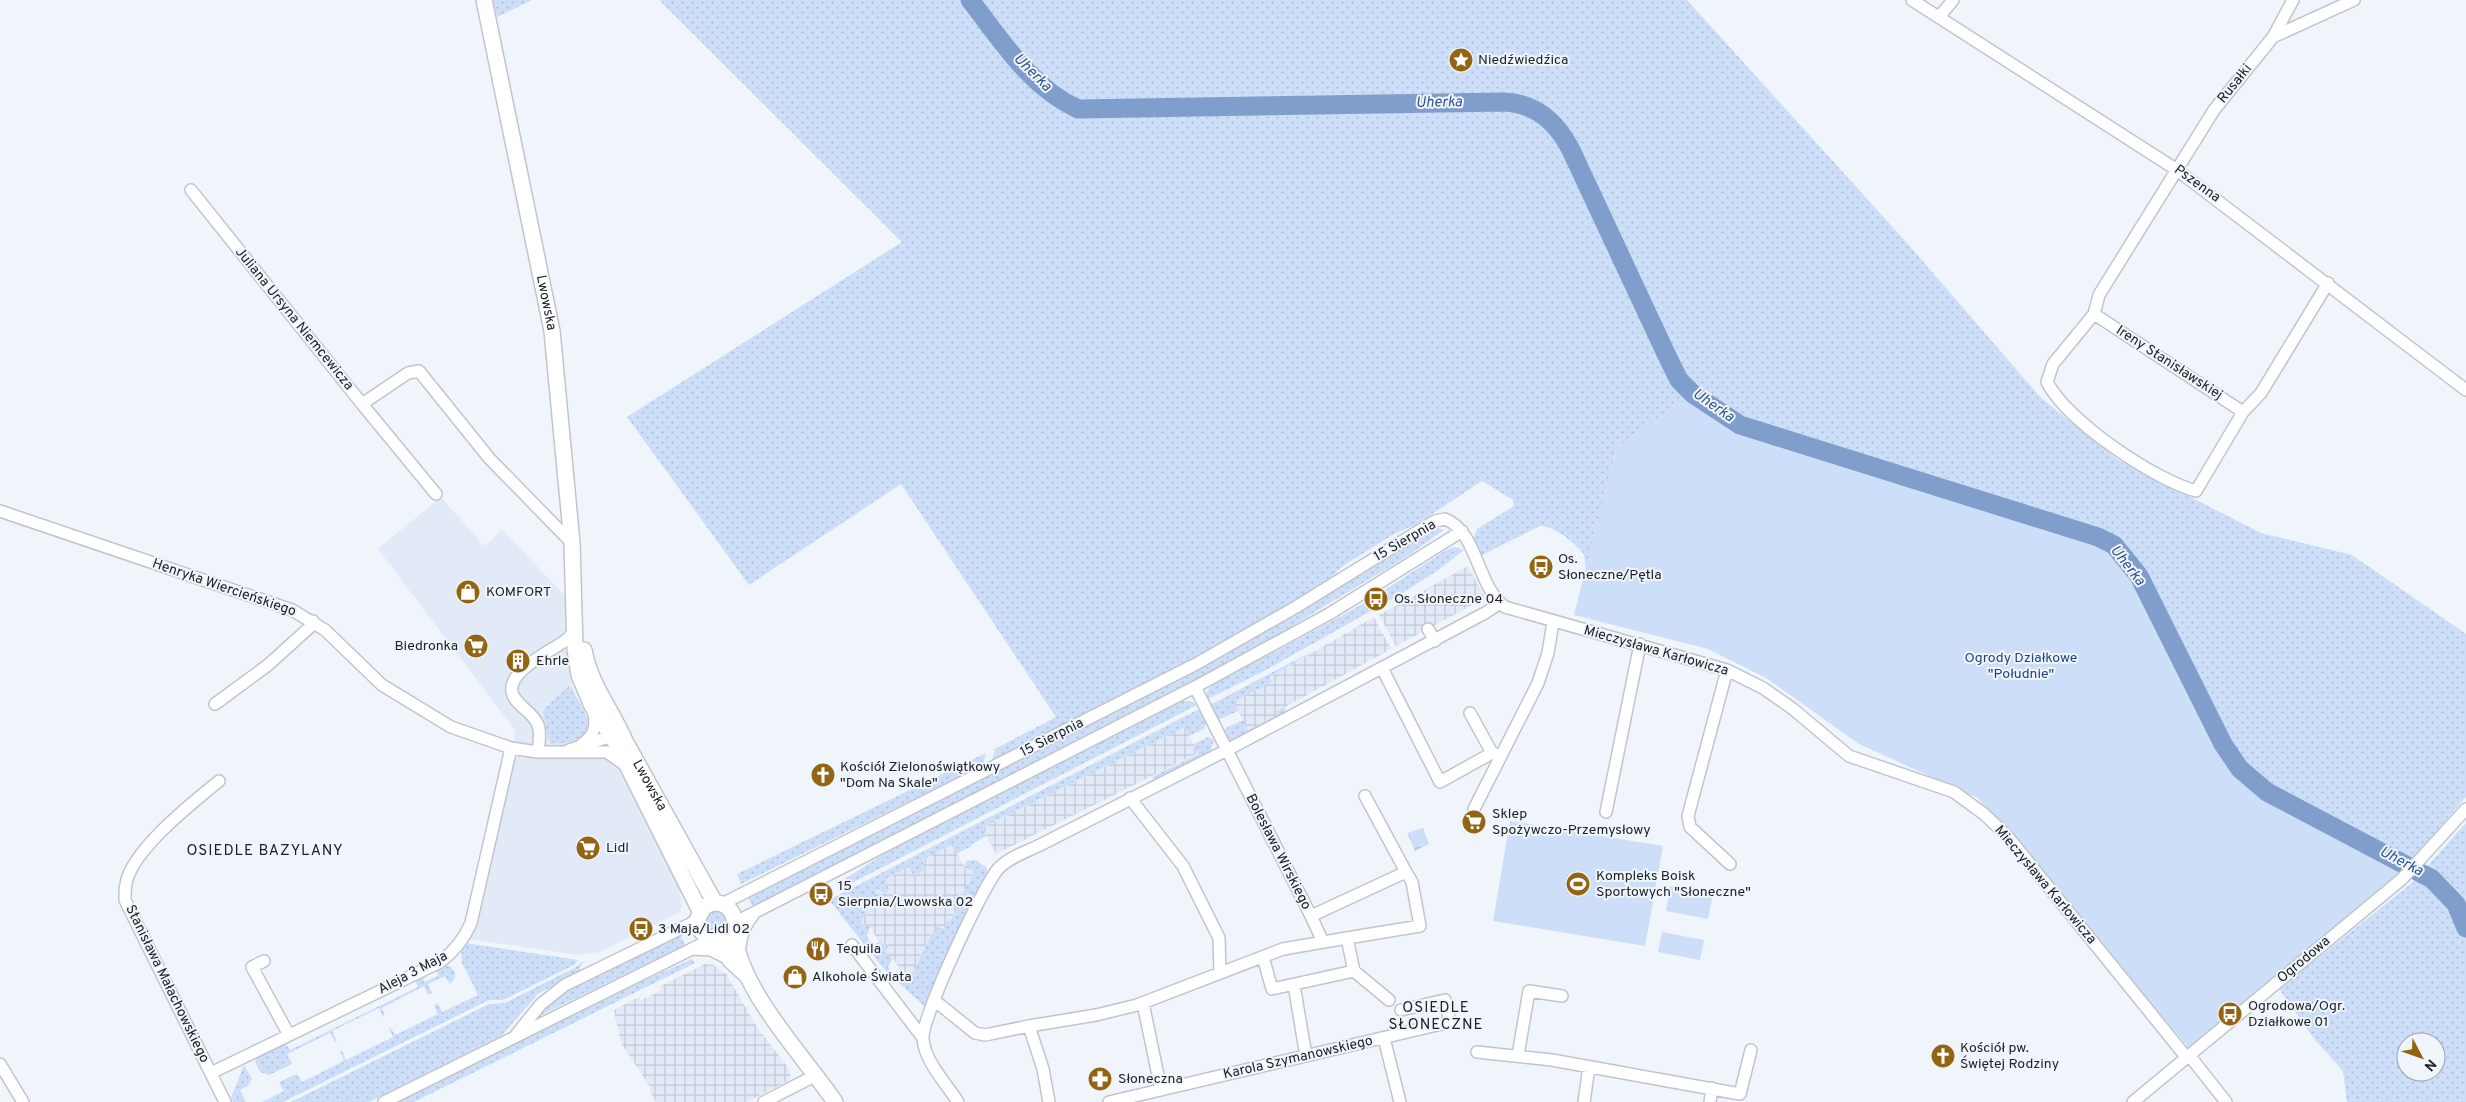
<svg xmlns="http://www.w3.org/2000/svg" width="2466" height="1102" font-family="Overpass,sans-serif">
	<defs>
		<pattern id="industrial-grid" width="8" height="8" patternUnits="userSpaceOnUse" patternTransform="scale(1.25)"><rect width="8" height="8" fill="#e2eaf8"/><path d="M0 4h8M4 0v8" fill="none" stroke="#c2c8d4"/></pattern>
		<pattern id="grass-dots" width="8" height="8" patternUnits="userSpaceOnUse" patternTransform="scale(1.25)"><rect width="8" height="8" fill="#cddef9"/><path d="M2 2h.1M6 6h.1" fill="none" stroke="#b0bed5" stroke-width="1.8" stroke-linecap="round"/></pattern>
		<pattern id="park-crowns" width="20" height="18" patternUnits="userSpaceOnUse" patternTransform="scale(1.25)"><rect width="20" height="18" fill="#cddef9"/><path d="M2 6a3 3 0 1 1 6 0M12 15a3 3 0 1 1 6 0" fill="none" stroke="#b0bed5"/></pattern>
	</defs>
	<rect width="100%" height="100%" fill="#f0f5fc"/>
	<path fill="#e2eaf8" d="M441,497L483,545H486L502,529L565,596L568,615L565,650L569,658L572,685L577,700L631,788L678,880L682,907L678,913L600,952L578,955L468,939L517,743L514,740L515,730L378,549Z"/>
	<path fill="url(#industrial-grid)" d="M1468,566L1485,598L1396,646L1379,615Z
		M1374,617L1391,649L1285,707L1277,712L1278,715L1248,730L1233,701L1271,682L1270,677Z
		M1185,727L1198,753L996,854L982,828Z
		M951,845L965,867L974,871L950,922L933,936L930,935L911,977L902,973L893,958L884,954L888,946L879,942L870,927L861,923L877,888L884,880Z
		M705,964L713,965L726,974L757,1027L789,1069L791,1077L788,1081L746,1102H656L650,1092V1087L621,1043L614,1010L639,997L641,1000L661,991L659,987Z"/>
	<path fill="url(#grass-dots)" fill-rule="evenodd" d="M493,0H532L497,17Z
		M659,0H1687L1907,243L2040,397L2118,460L2261,533L2352,555L2466,634V797L2402,870L2242,781L2120,561L2098,546L1737,432L1712,416L1690,397L1617,447L1586,569C1585,564 1585,557 1583,553C1574,542 1554,526 1540,526L1480,556L1473,540L1477,529L1514,506L1513,500L1482,481L1417,524L1394,534L1343,566L1324,584L1264,621L1194,659L992,761L995,749L1056,717L901,484L749,585L627,417L902,242ZM1600,212H1601L1685,387L1669,360Z
		M1436,527L1444,530L1406,557L1234,661L754,909L748,898L1222,656Z
		M1454,547L1464,550L1437,571L1380,607V598L1382,596L1380,593L1446,550Z
		M1370,599L1372,602L1378,599V607L1268,669L1206,700L1207,691L1211,686C1264,656 1318,631 1370,599Z
		M1317,649L1270,677L1272,682L1234,701L1238,711L1218,720L1208,706Z
		M569,686C577,699 600,727 579,738C571,743 561,744 551,743L547,735L543,710Z
		M1180,701H1190L1197,705L846,886L843,880L892,849Z
		M1285,707V713L1236,740H1229L1222,732L1226,728L1243,720L1248,730L1278,715L1276,712Z
		M1199,709L1206,723L1204,729L1189,736L1185,727L983,827L987,836L972,844V846L956,854L951,845L922,860L926,869L914,876L909,867L884,880L889,889L886,893L877,889L861,923L870,927L867,936L871,946L879,942L888,946L885,954L893,958L888,967L892,973L898,975L902,973L911,977L931,934L933,936L937,927L943,929L947,921L950,922L974,871L965,867L966,861L976,860L987,868V876L926,1008L883,968L829,900Z
		M1208,737L1214,740L1210,752L1155,783L1152,777L1198,754L1194,744Z
		M986,753L983,765L741,884L737,874Z
		M2466,823V1102H2347L2343,1071L2316,1041L2279,989L2412,883ZM2406,1042H2436V1072H2406Z
		M705 922a12 12 0 1 1 24 0a12 12 0 1 1-24 0Z
		M680,934L685,945L537,1017V1014L559,995Z
		M465,943L578,960L574,965L503,1000H489L283,1102H262L284,1091L279,1082L297,1074L302,1082L344,1061L340,1052L342,1051L346,1060L393,1037L389,1028L390,1027L395,1035L438,1014L434,1005L438,1004L442,1012L478,995L462,963L461,948Z
		M692,959L695,963L414,1102H396L607,997Z
		M583,961L579,971L538,994L502,1035L369,1102H291L489,1004L505,1003L576,967Z
		M444,965L450,966L455,972V978L450,984L445,976L428,984L432,993L428,995L424,986L382,1008L385,1016L383,1017L379,1008L332,1031L337,1041L335,1042L330,1033L287,1054L292,1064L269,1075L260,1072L255,1061L258,1055L285,1043L290,1050L418,987L415,980L422,976L425,982L438,976L437,970Z
		M244,1065L252,1079L248,1086L240,1090L246,1102H233L231,1098Z"/>
	<path fill="url(#park-crowns)" d="M1423,828L1429,844L1415,851L1407,833Z"/>
	<path fill="#cddef9" d="M1690,397L1712,416L1737,432L2098,546L2121,561L2242,781L2402,870L2189,1048L1978,798L1859,744L1766,678L1708,649L1574,615L1617,447Z
		M1510,821L1663,846L1645,946L1493,921Z
		M1670,886L1713,894L1708,919L1666,911Z
		M1662,932L1704,940L1700,960L1658,952Z"/>
	<g fill="none" stroke-linecap="round" stroke-linejoin="round">
		<path stroke="#809ecb" stroke-width="19" d="M970,0C1002,41 1030,87 1078,109L1504,102C1535,103 1556,122 1570,148L1669,360L1679,380L1693,394L1740,425L2098,537L2114,545L2139,576L2223,744L2240,769L2267,792L2432,879L2456,904L2466,928"/>
		<defs>
			<path id="minor" d="M1912,0L2177,170L2466,390
				M2293,0L2273,37L2214,110L2099,295L2094,314L2053,364L2047,382C2067,421 2153,479 2196,491L2243,412L2261,393L2328,283
				M1939,17L1953,0
				M2273,37L2354,0
				M191,190L362,404L408,373L419,371L489,458L572,543
				M2094,314L2243,412
				M362,404L436,494
				M0,511L292,610L325,630L382,685L451,727L511,748L538,752H607L625,765
				M1428,629L1435,641
				M1382,668L1440,782L1492,753L1500,756
				M1727,670L1688,816L1690,827L1730,864
				M1195,687L1311,916L1406,872L1365,796
				M215,704L268,665L310,627L313,621
				M1470,713L1492,753
				M582,744C595,735 597,725 593,710
				M569,750L618,734
				M538,752C539,744 541,733 538,725C533,711 515,706 512,692C508,670 552,651 566,640C570,637 573,632 575,627
				M219,781C193,802 131,851 126,884C125,889 125,895 125,900L225,1102
				M1130,798L1183,866L1219,938L1220,972
				M1474,809L1538,683L1548,653L1553,622
				M1606,812L1640,644
				M722,904L1196,664L1296,607L1435,521L1445,519C1478,532 1477,587 1505,607L1727,670L1763,688L1793,709L1849,756L1954,792L1984,814L2008,837L2187,1058
				M1311,916L1323,942
				M734,923L1195,687L1329,614L1462,531
				M1347,938L1420,926L1412,882L1406,872
				M852,945L923,1038
				M740,947C741,934 745,925 753,915
				M693,949L711,950L727,958
				M1263,957L1272,989L1354,971
				M264,961L252,967L289,1035
				M1294,985L1306,1056
				M934,1000L975,1033L985,1035L1029,1026L1043,1069L1049,1102
				M1143,1003L1161,1090
				M1029,1026L1096,1015L1137,1005L1283,949L1347,938L1354,971L1389,1000
				M516,1035L541,1004L565,985L690,924L699,917
				M1384,1038L1400,1102
				M1477,1052L1552,1060L1740,1094L1751,1050
				M1518,1055L1529,991L1562,996
				M2189,1055L2226,1102
				M0,1064L23,1102
				M211,1073L440,962C455,951 464,939 471,923L511,748
				M384,1102L712,939
				M764,1102L816,1075
				M958,1102C946,1083 925,1062 923,1039C921,1018 983,886 998,869C1008,858 1025,852 1038,846L1227,750L1485,613L1500,603
				M1109,1102L1450,1022L1445,1000L1401,1010
				M1584,1102L1589,1067
				M1710,1102L1712,1088
				M2133,1102L2402,879L2466,809"/>
			<g id="major">
				<path id="s1" d="M484,0L552,331L572,543L575,649L579,675L592,706L617,745L701,913"/>
				<path id="s2" d="M584,650C590,685 612,710 625,741L715,903"/>
				<circle cx="716" cy="921" r="18"/>
				<path d="M733,928C739,990 800,1051 835,1102"/>
				<path d="M715,939L731,961L745,974"/>
			</g>
		</defs>
		<use href="#minor" stroke="#c1c5cb" stroke-width="14"/>
		<use href="#major" stroke="#c1c5cb" stroke-width="18"/>
		<use href="#minor" stroke="#fff" stroke-width="11"/>
		<use href="#major" stroke="#fff" stroke-width="15"/>
	</g>
	<defs>
		<symbol id="sight-disc" viewBox="-11 -11 22 22"><circle r="9.5" fill="#936411" stroke="#f0f5fc"/><path d="M0-6L1.8-2.2L6-1.7L2.9 1.2L3.7 5.4L0 3.3L-3.7 5.4L-2.9 1.2L-6-1.7L-1.8-2.2Z" fill="#fff"/></symbol>
		<symbol id="bus-disc" viewBox="-11 -11 22 22"><circle r="9.5" fill="#936411" stroke="#f0f5fc"/><path d="M-5-6H5V4H4V6H2V4H-2V6H-4V4H-5ZM-3.5-4V0h7V-4ZM-3.5 1.2v1.5H-2V1.2ZM2 1.2v1.5H3.5V1.2Z" fill="#fff"/></symbol>
		<symbol id="shop-disc" viewBox="-11 -11 22 22"><circle r="9.5" fill="#936411" stroke="#f0f5fc"/><path d="M-5-2.5h2.3a2.7 3.5 0 0 1 5.4 0H5L5.5 6h-11ZM-1.5-2.5h3a1.5 2.3 0 0 0-3 0Z" fill="#fff"/></symbol>
		<symbol id="supermarket-disc" viewBox="-11 -11 22 22"><circle r="9.5" fill="#936411" stroke="#f0f5fc"/><path d="M-6-5.5h2.5l.6 2H6L4.5 2H-2.5L-4.4-4H-6ZM-1.5 3.2a1.3 1.3 0 1 0 .1 0ZM3 3.2a1.3 1.3 0 1 0 .1 0Z" fill="#fff"/></symbol>
		<symbol id="building-disc" viewBox="-11 -11 22 22"><circle r="9.5" fill="#936411" stroke="#f0f5fc"/><path d="M-4-6H4V6H1V3H-1V6H-4ZM-2.5-4.3h1.7v1.8h-1.7ZM.8-4.3h1.7v1.8H.8ZM-2.5-1h1.7V.8h-1.7ZM.8-1h1.7V.8H.8Z" fill="#fff"/></symbol>
		<symbol id="church-disc" viewBox="-11 -11 22 22"><circle r="9.5" fill="#936411" stroke="#f0f5fc"/><path d="M-1.2-6h2.4v3.5h3.3v2.4h-3.3V6h-2.4V-.1h-3.3v-2.4h3.3Z" fill="#fff"/></symbol>
		<symbol id="stadium-disc" viewBox="-11 -11 22 22"><circle r="9.5" fill="#936411" stroke="#f0f5fc"/><path d="M0-5a6.5 5 0 1 0 0 10a6.5 5 0 1 0 0-10ZM-3.5-1.8h7v3.6h-7Z" fill="#fff"/></symbol>
		<symbol id="restaurant-disc" viewBox="-11 -11 22 22"><circle r="9.5" fill="#936411" stroke="#f0f5fc"/><path d="M-5-6h1v4h1v-4h1v4h1v-4h1v5L-1.5 .5V6h-2V.5L-5-1ZM5-6V6H3V1.5H1.5Q1.5-4 5-6Z" fill="#fff"/></symbol>
		<symbol id="pharmacy-disc" viewBox="-11 -11 22 22"><circle r="9.5" fill="#936411" stroke="#f0f5fc"/><path d="M-2-6h4v4h4v4h-4v4h-4v-4h-4v-4h4Z" fill="#fff"/></symbol>
	</defs>
	<g fill-rule="evenodd">
		<use href="#sight-disc" x="1447" y="46" width="28" height="28"/>
		<use href="#bus-disc" x="1527" y="553" width="28" height="28"/>
		<use href="#shop-disc" x="454" y="578" width="28" height="28"/>
		<use href="#bus-disc" x="1362" y="585" width="28" height="28"/>
		<use href="#supermarket-disc" x="462" y="632" width="28" height="28"/>
		<use href="#building-disc" x="504" y="647" width="28" height="28"/>
		<use href="#church-disc" x="809" y="761" width="28" height="28"/>
		<use href="#supermarket-disc" x="1460" y="808" width="28" height="28"/>
		<use href="#supermarket-disc" x="574" y="834" width="28" height="28"/>
		<use href="#stadium-disc" x="1564" y="870" width="28" height="28"/>
		<use href="#bus-disc" x="807" y="880" width="28" height="28"/>
		<use href="#bus-disc" x="627" y="915" width="28" height="28"/>
		<use href="#restaurant-disc" x="804" y="935" width="28" height="28"/>
		<use href="#shop-disc" x="781" y="963" width="28" height="28"/>
		<use href="#bus-disc" x="2216" y="1000" width="28" height="28"/>
		<use href="#church-disc" x="1929" y="1042" width="28" height="28"/>
		<use href="#pharmacy-disc" x="1086" y="1065" width="28" height="28"/>
	</g>
	<g text-anchor="middle" dominant-baseline="central" stroke-width="4" stroke-linejoin="round" paint-order="stroke">
		<g font-size="14" fill="#202224" stroke="#f0f5fc" text-anchor="start">
			<text x="1478" y="60">Niedźwiedźica</text>
			<text x="1558" y="559">Os.<tspan x="1558" dy="16">Słoneczne/Pętla</tspan></text>
			<text x="486" y="592">KOMFORT</text>
			<text x="1394" y="599">Os. Słoneczne 04</text>
			<text x="458" y="646" text-anchor="end">Biedronka</text>
			<text x="536" y="661">Ehrle</text>
			<text x="840" y="767">Kościół Zielonoświątkowy<tspan x="840" dy="16">"Dom Na Skale"</tspan></text>
			<text x="1492" y="814">Sklep<tspan x="1492" dy="16">Spożywczo-Przemysłowy</tspan></text>
			<text x="606" y="848">Lidl</text>
			<text x="1596" y="876">Kompleks Boisk<tspan x="1596" dy="16">Sportowych "Słoneczne"</tspan></text>
			<text x="838" y="886">15<tspan x="838" dy="16">Sierpnia/Lwowska 02</tspan></text>
			<text x="658" y="929">3 Maja/Lidl 02</text>
			<text x="836" y="949">Tequila</text>
			<text x="812" y="977">Alkohole Świata</text>
			<text x="2248" y="1006">Ogrodowa/Ogr.<tspan x="2248" dy="16">Działkowe 01</tspan></text>
			<text x="1960" y="1048">Kościół pw.<tspan x="1960" dy="16">Świętej Rodziny</tspan></text>
			<text x="1118" y="1079">Słoneczna</text>
		</g>
		<g font-size="14" fill="#202224" stroke="#f0f5fc">
			<text transform="translate(2235 84) rotate(-51)">Rusałki</text>
			<text transform="translate(2197 184) rotate(36)">Pszenna</text>
			<text stroke="none"><textPath href="#s1" startOffset="309">Lwowska</textPath></text>
			<text transform="translate(294 319) rotate(51)">Juliana Ursyna Niemcewicza</text>
			<text transform="translate(2169 363) rotate(33)">Ireny Stanisławskiej</text>
			<text transform="translate(1405 541) rotate(-30)">15 Sierpnia</text>
			<text transform="translate(224 588) rotate(19)">Henryka Wiercieńskiego</text>
			<text transform="translate(1656 651) rotate(16)">Mieczysława Karłowicza</text>
			<text transform="translate(1052 738) rotate(-27)">15 Sierpnia</text>
			<text stroke="none"><textPath href="#s2" startOffset="151">Lwowska</textPath></text>
			<text transform="translate(1278 852) rotate(63)">Bolesława Wirskiego</text>
			<text transform="translate(2045 885) rotate(50)">Mieczysława Karłowicza</text>
			<text transform="translate(2304 960) rotate(-40)">Ogrodowa</text>
			<text transform="translate(413 973) rotate(-28)">Aleja 3 Maja</text>
			<text transform="translate(167 984) rotate(64)">Stanisława Małachowskiego</text>
			<text transform="translate(1298 1058) rotate(-13)">Karola Szymanowskiego</text>
		</g>
		<g font-size="14" fill="#1e437c" stroke="#f0f5fc">
			<text x="2021" y="658">Ogrody Działkowe<tspan x="2021" dy="16">"Południe"</tspan></text>
		</g>
		<g font-size="15" font-style="italic" fill="#2e548f" stroke="#f0f5fc">
			<text transform="translate(1032 73) rotate(45)">Uherka</text>
			<text transform="translate(1439 103) rotate(-1)">Uherka</text>
			<text transform="translate(1713 406) rotate(35)">Uherka</text>
			<text transform="translate(2127 566) rotate(52)">Uherka</text>
			<text transform="translate(2401 862) rotate(28)">Uherka</text>
		</g>
		<g font-size="15" letter-spacing="1" fill="#202224" stroke="#f0f5fc">
			<text x="265" y="851">OSIEDLE BAZYLANY</text>
			<text x="1436" y="1008">OSIEDLE<tspan x="1436" dy="17">SŁONECZNE</tspan></text>
		</g>
	</g>
	<g transform="translate(2421 1057) rotate(131)"><circle r="24" fill="#f0f5fc" stroke="#9da1a6"/>
	<path d="M0-4L9 19L0 12L-9 19Z" fill="#936411"/>
	<text y="-8" font-size="14" font-weight="bold" text-anchor="middle" fill="#202224">N</text>
	</g>
</svg>
